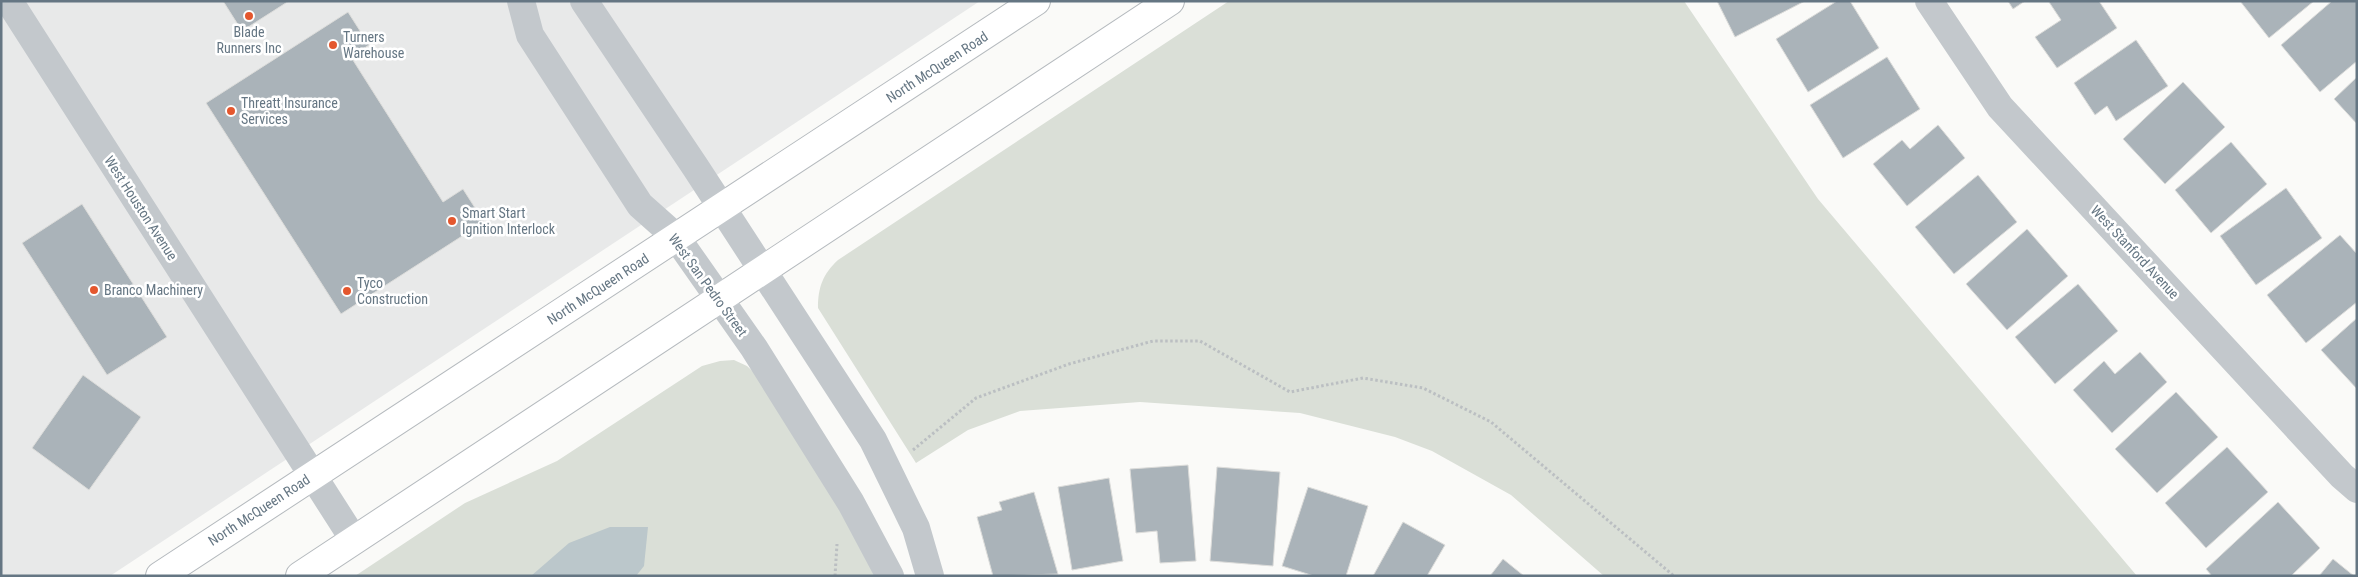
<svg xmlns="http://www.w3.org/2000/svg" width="2358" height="577" font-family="'Roboto Condensed',sans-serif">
	<rect width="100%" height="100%" fill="#fafaf8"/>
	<path fill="#e8e9e9" d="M1,1H980L110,576H1Z"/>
	<path fill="#dadfd7" d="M1229,1H1684L1818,199L2137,576H1604L1511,495L1432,451L1395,437L1300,413L1140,402L1020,411L968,430L916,463L818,308C818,287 823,274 838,260Z
		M734,360L747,366L760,378L848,518L876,576H355L465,503L557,461L702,366L720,361Z"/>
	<path fill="#bbc7cb" d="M610,527H648L644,566L636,576H531L569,543Z"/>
	<path fill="#aab3b9" stroke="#dcdcda" d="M223,1H289L242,31Z
		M1717,1H1805L1735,37Z
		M1837,1H1850L1879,48L1808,92L1776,39Z
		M2008,1H2025L2013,9Z
		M2050,1H2099L2117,28L2057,68L2035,37L2061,20L2049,2Z
		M2240,1H2314L2269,38Z
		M2332,1H2357V61L2320,92L2281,45Z
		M348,12L369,45L351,57L443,202L463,189L484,222L341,314L206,103Z
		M2136,40L2168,86L2116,121L2107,106L2095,115L2074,83Z
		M1887,57L1920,109L1843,158L1810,105Z
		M2357,77V124L2334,99Z
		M2183,82L2225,127L2165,184L2123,139Z
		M1938,125L1965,158L1907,206L1873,164L1902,140L1910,149Z
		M2231,142L2267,184L2211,233L2175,190Z
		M1978,175L2017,222L1954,274L1915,227Z
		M2286,188L2322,238L2256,285L2220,236Z
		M82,204L167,337L107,375L22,243Z
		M2027,229L2068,276L2007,330L1966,284Z
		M2340,235L2357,254V302L2306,343L2267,295Z
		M2078,284L2118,331L2055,384L2015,337Z
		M2357,318V389L2321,350Z
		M2140,352L2167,382L2112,433L2073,390L2104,361L2115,374Z
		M83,375L141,417L89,490L32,448Z
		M2176,392L2218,437L2157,493L2115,449Z
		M2227,447L2268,492L2206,548L2165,503Z
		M1188,465L1196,561L1160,563L1157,531L1136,533L1130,469Z
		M1217,467L1280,472L1273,566L1210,561Z
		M1109,478L1123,561L1072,570L1058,487Z
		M1308,487L1368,506L1346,576H1314L1282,566Z
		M1034,492L1058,574L993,576L977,517L1002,510L999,502Z
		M2278,502L2320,548L2291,576H2212L2206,569Z
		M1403,522L1445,545L1427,576H1373Z
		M1503,559L1524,576H1490Z
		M2333,559L2354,576H2319Z"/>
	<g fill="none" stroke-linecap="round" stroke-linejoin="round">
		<defs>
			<path id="major" d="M160,576L1036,1
				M300,576L1170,1"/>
		</defs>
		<use href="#major" stroke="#b5babe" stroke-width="30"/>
		<path stroke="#bbbfc2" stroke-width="3" stroke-dasharray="2.5 2.5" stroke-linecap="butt" d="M913,450L976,398L1069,364L1153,341H1200L1290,392L1363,378L1423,388L1491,422L1674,576
			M835,576L837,544"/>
		<path stroke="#c3c8cc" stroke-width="28" d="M9,1L354,540
			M521,1L530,35L640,205L676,237L754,348L851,503L890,576
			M584,1L696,168L873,440L916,528L930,576
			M1929,1L2000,107L2342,476L2357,489"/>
		<use href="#major" stroke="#fff" stroke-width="28"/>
	</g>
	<g fill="#e4572e" stroke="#fff" stroke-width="2">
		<circle cx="249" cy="16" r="5"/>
		<circle cx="333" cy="45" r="5"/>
		<circle cx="231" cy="111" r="5"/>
		<circle cx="452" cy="221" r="5"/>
		<circle cx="94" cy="290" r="5"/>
		<circle cx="347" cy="291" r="5"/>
	</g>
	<g text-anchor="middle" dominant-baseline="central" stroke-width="5" stroke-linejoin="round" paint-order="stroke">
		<g font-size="14" fill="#657683" stroke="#fff" text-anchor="start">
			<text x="249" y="32" text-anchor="middle">Blade<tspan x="249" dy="16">Runners Inc</tspan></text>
			<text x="343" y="37">Turners<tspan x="343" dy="16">Warehouse</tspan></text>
			<text x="241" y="103">Threatt Insurance<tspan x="241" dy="16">Services</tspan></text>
			<text x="462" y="213">Smart Start<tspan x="462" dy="16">Ignition Interlock</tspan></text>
			<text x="357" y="283">Tyco<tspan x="357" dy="16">Construction</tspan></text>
			<text x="104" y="290">Branco Machinery</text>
		</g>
		<g font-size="14" fill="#657683" stroke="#fff">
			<text transform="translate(937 67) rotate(-33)">North McQueen Road</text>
			<text transform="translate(141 208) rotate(57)">West Houston Avenue</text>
			<text transform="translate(2135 252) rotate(47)">West Stanford Avenue</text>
			<text transform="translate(708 285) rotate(54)">West San Pedro Street</text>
			<text transform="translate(598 289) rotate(-33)">North McQueen Road</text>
			<text transform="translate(259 510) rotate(-33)">North McQueen Road</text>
		</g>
	</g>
	<rect width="2358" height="577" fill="none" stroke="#657683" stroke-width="5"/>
</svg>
